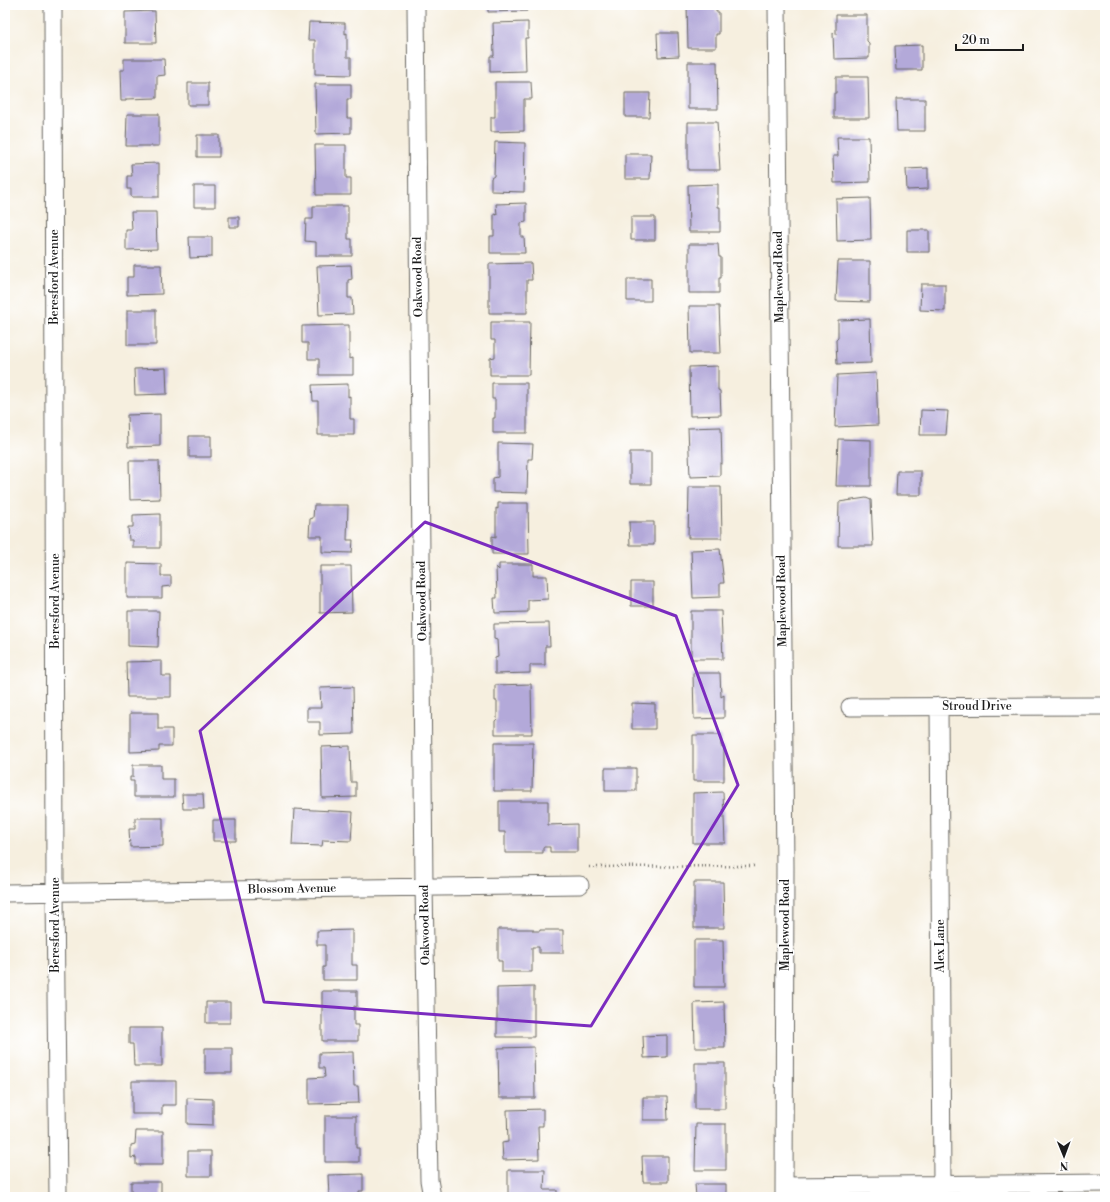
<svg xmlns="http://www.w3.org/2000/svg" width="1110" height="1202" font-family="'Libre Bodoni',serif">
	<rect width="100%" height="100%" fill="#fff"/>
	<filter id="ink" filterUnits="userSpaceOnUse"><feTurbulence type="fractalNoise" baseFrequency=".025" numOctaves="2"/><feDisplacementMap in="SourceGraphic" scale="8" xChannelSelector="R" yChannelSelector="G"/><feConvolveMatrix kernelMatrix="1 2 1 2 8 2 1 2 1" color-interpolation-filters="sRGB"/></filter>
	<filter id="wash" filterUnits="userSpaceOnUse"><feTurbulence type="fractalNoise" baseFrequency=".012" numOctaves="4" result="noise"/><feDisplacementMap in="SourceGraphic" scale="16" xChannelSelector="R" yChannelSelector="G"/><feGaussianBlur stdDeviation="0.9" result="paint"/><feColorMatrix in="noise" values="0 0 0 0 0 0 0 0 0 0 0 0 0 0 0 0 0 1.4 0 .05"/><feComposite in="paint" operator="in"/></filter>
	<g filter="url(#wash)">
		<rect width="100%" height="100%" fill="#f6efdf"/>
		<g id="blocks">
			<path fill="#b3a9d9" d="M488,5H527V11L488,12Z
				M687,5H716V12H719V34H716V48H688Z
				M155,11L156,43H125V12Z
				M836,15H867V41L869,43V58L834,59L833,33L836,34Z
				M309,22L345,23V34L347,33V57H351V75L315,74V40H308Z
				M528,22V38H525L526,71L490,72V56H494L493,23Z
				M657,33H678L679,56L658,57Z
				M922,45V70H896L895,46Z
				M124,59H164L165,75L157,76V98L126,99V101H121L120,70H124Z
				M688,62H717L718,109H688Z
				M836,77H868L869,118H834V93H836Z
				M495,82H531L532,99H524V131L491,132V117H495Z
				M188,83H208V105H188Z
				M315,84H351V99H347V118H351V133L316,134Z
				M625,93H650L649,117H625Z
				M896,99H925V131H897Z
				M127,114H159V146H126Z
				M688,122H717L720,170H688Z
				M197,135H219V157H197Z
				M837,137H869L870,182L834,183L833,156H838Z
				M495,142L525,143L524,192L491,191V178L494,176Z
				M315,145H346V178H351V195H316Z
				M625,154H651L650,179H625Z
				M159,163V197H131V189H127V176H132L131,164Z
				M928,168V189L907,190L906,169Z
				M718,184V207H720V232H689L688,185Z
				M194,186H215V207H194Z
				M870,198L871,240L837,241L836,199Z
				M526,203V222L521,223V237H524L525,253H490V236H494V214L497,215L496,204Z
				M313,206H348V239H352V256H316V242L305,241L306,219H313Z
				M131,212H156L157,249L126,250V230H132Z
				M229,217H239V227H229Z
				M631,217H655V240H631Z
				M907,230H929V252H907Z
				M189,237H212V257L190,258Z
				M689,244H718L719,257H721V278H719V293H689Z
				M838,261H870V302L836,301Z
				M531,263L532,280H527V313H489V264Z
				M134,265H161L162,294L127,295V277H134Z
				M351,265L352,279L348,280V298H352L353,314L319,315L317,266Z
				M627,279H651V301H627Z
				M921,284H945V311L920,310Z
				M689,306H719L721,353H690Z
				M127,310H156V345H127Z
				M870,319L871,363L837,364L836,340L838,338V320Z
				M491,322H530L529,375H490V358L495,357V340H491Z
				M349,325V359L353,358V375H319V359H308V343H302V326Z
				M718,366V390L720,391L721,415L690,416L689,367Z
				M166,368L167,394L135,395L134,369Z
				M876,373L878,425L835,427L837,375Z
				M492,383H527V433H493V418H495V399H492Z
				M348,384V397L350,396V419H354V435H318V401H313L312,385Z
				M921,410L948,411L946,435H920Z
				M160,414V446L128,447L127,415Z
				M721,427L722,464L720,463V476L690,477L688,428Z
				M189,436H211V457H189Z
				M838,439L871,440V486H836Z
				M498,443L533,444L532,459H528L527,493L493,492V478L498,477Z
				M630,452H651V484H630Z
				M129,461H159L160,499L130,500Z
				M897,471H921V495H896Z
				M689,487H721L722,538H688Z
				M866,498L871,500L873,546H838L839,502Z
				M498,503H528L529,554H492V536L496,537V508L498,509Z
				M314,505H348L347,540H353L352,553L322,552V536H309L310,519L313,518Z
				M160,514V548H133V540H129L128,527H133V515Z
				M629,522H654V545H630Z
				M720,549L724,583H720V597L693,598L691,550Z
				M127,563L161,564V576H171V586L162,587V598H127Z
				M499,564H533V576H547L548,599L528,600V612L495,613L494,598H497L496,567L499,570Z
				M320,566H351L352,612L320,613Z
				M631,582H653V606H631Z
				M128,611H159L158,647L128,646Z
				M691,611H721L723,659H691Z
				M549,623L550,646H545V665H530V673L495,674V658L498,657L497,640L494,639V624Z
				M162,661V676H171V697H127L126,662Z
				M693,673H720L721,697L724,695V718L694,719Z
				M531,684L532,734H495V721L497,719V701H495V685Z
				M353,687L354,734L320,735V722H307V708H321L320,688Z
				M632,703L655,704V729H632Z
				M130,713H158V729H172V746H159V751L130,752Z
				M693,735H721V746L724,747V781H693Z
				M494,743H533L532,791H494Z
				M350,746L351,782H356V797L322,798L321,747Z
				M133,765H161V779H174V797H134V781H130V777H133Z
				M605,768H636V791H605Z
				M723,792L725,843H693V793Z
				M182,794H203L204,809H183Z
				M499,801H548V825L577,824V852H550V847H543V853H505V832H499Z
				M294,809L353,812L351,841L323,840L322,846L292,845Z
				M135,818H163V846L130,847L129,829H135Z
				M213,820H236V841H213Z
				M694,882H723L724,928H694Z
				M498,929H533V931H540V930H563V953H539V947H532V972H502V961H498Z
				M352,930V965H357V980H323V967H325V945H317V931Z
				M694,940H723L724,987H694Z
				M534,987V1037H497V988Z
				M322,991H357V1007L354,1006V1025H358V1041H322Z
				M206,1002H230V1023H206Z
				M724,1002L725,1048H695L694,1003Z
				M129,1028H162V1066H134L133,1044H129Z
				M667,1035V1057L644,1058L643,1036Z
				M534,1047L535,1098H499L498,1048Z
				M205,1048H232V1073H205Z
				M353,1052L354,1086H358L359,1103L309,1104V1078L325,1077L324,1068H319V1053Z
				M695,1063H725V1109H695Z
				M132,1081H176V1105H162V1114H132Z
				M643,1097H667L668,1120H643Z
				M187,1098L213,1099V1125L187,1124Z
				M543,1109V1126H538L539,1159L503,1160L502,1143L508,1142L507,1110Z
				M325,1116H356V1148H359V1162H325Z
				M696,1124H726V1170H695Z
				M136,1131H163V1165H136V1157L131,1158V1145L135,1144Z
				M188,1151H211V1176H188Z
				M642,1156H668V1182H643Z
				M508,1170H545L544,1190H557V1197H508Z
				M363,1174V1191H359V1197H329L328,1175Z
				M131,1182H161V1197H131Z
				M695,1184H726V1197H696Z"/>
		</g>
	</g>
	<g filter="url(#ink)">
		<use href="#blocks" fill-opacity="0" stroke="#686660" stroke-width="1"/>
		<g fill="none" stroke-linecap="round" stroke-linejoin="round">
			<defs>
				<path id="minor" d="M53,5L55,893L58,1197
					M416,5L424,886L429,1180L432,1197
					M777,5L785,867L784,1197
					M939,706L942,1185
					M850,707L1105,706
					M5,893L580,885
					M784,1186L1105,1183"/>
			</defs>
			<use href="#minor" stroke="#686660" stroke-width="19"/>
			<path stroke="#686660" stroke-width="2.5" stroke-dasharray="1 3" stroke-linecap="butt" d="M589,867L754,866"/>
			<use href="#minor" stroke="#fff" stroke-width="17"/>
		</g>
	</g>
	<path fill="none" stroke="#7b2cbf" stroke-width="3" stroke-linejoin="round" d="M425,522L676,616L738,785L591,1026L264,1002L200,731Z"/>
	<g text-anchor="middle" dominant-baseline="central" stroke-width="3" stroke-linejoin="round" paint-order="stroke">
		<g font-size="12" fill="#1c1c1c" stroke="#fff">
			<text transform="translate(54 277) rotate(-90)">Beresford Avenue</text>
			<text transform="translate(418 277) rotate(-91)">Oakwood Road</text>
			<text transform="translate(779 277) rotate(-91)">Maplewood Road</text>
			<text transform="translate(55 601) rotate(-90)">Beresford Avenue</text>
			<text transform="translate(422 601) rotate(-91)">Oakwood Road</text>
			<text transform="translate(782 601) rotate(-91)">Maplewood Road</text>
			<text x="977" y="706">Stroud Drive</text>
			<text transform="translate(292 889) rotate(-1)">Blossom Avenue</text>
			<text transform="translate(55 925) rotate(-90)">Beresford Avenue</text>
			<text transform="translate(425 925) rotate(-91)">Oakwood Road</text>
			<text transform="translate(785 925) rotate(-90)">Maplewood Road</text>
			<text transform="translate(940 946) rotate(-90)">Alex Lane</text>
		</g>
	</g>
	<rect width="1110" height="1202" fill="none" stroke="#fff" stroke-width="20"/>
	<g transform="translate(1064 1156) rotate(179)" stroke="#ffffff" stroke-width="3" paint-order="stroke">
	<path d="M0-3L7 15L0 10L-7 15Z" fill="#1c1c1c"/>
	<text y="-6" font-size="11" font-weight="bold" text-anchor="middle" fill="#1c1c1c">N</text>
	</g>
	<path d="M956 44v6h67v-6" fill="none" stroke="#1c1c1c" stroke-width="2"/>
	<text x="962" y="44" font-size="12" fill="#1c1c1c" stroke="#ffffff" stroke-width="3" paint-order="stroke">20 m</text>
</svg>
